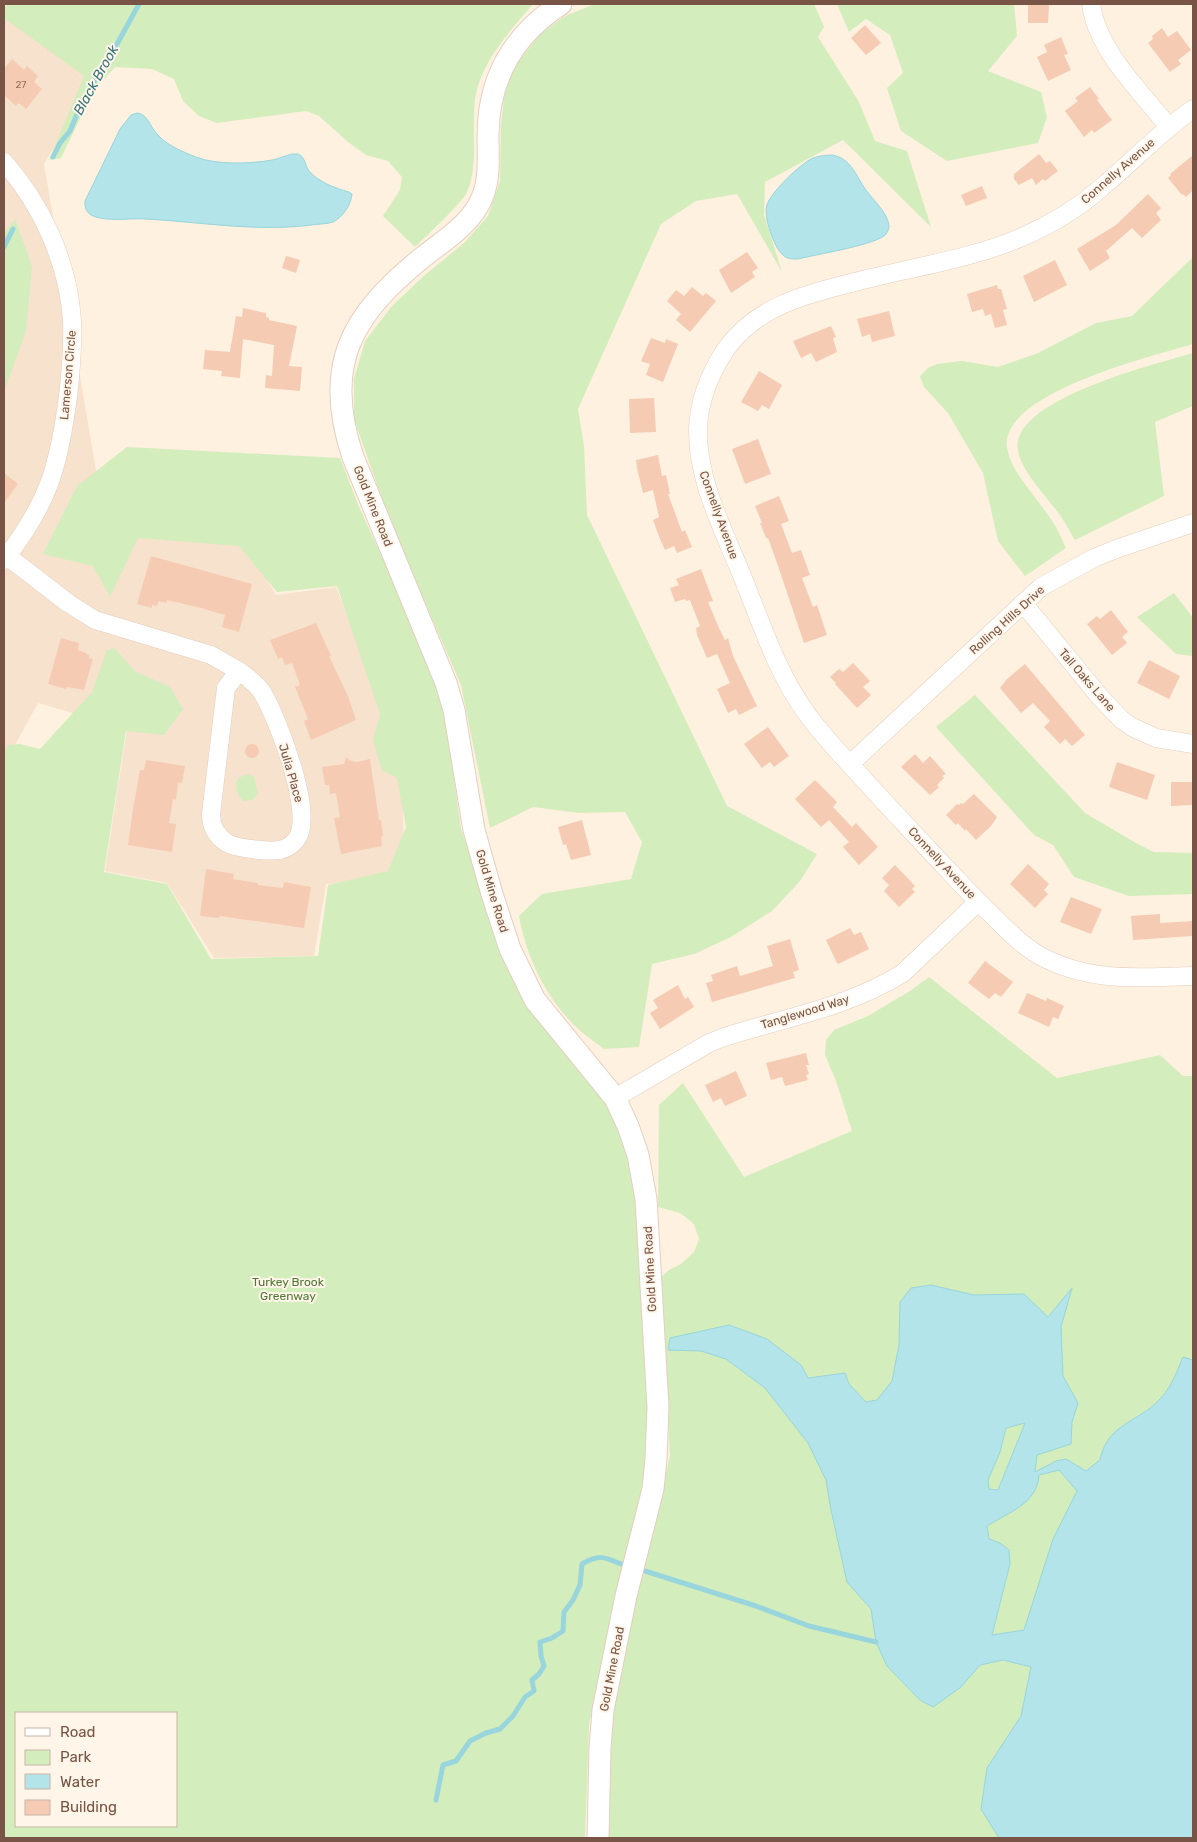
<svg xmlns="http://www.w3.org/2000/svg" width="1197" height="1842" font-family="Rubik,sans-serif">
	<rect width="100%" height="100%" fill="#fef1df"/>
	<path fill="#f7e2cd" d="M10,12L95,79L44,164L106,529L246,543L276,595L336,587L401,752L405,876L326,884L314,956L214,958L167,883L105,871L127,729L38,703L4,765V18Z"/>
	<path fill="#d3edbd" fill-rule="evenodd" d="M7,4H533C511,30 484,58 476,93C470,125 480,161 467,192C464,201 425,237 415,247L383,216L400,190L402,177L388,161L366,155L348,142L319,116L306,111L217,123L199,116L183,101L174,79L152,69L115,67L93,92L61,158L49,160L84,76L4,18V8Z
		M595,4H814L824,27L818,37L859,102L875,141L907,151L931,227L843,140L765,182L764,215L782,272L737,194L696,201L661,224L578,409L584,446L587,515L727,806L817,854L800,881L772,911L731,937L694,954L652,964L639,1047L604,1049C594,1041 583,1034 574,1025C545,996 526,956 519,916L542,894L631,879L642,842L625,812L579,813L533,807L490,828L461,685L391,524L354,419V379L365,341L392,306L426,274L464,243L488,216L500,181L501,125L504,97L510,78L519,61L540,34L565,16Z
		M837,4H1014L1017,36L988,71L1041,92L1047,117L1038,143L947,161L901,131L887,88L903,73L890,35L866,19L849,32Z
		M15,219L32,266L26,331L4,392V233Z
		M1193,257V344C1153,356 1000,393 1007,447C1010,471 1037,498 1050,518C1057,527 1061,538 1066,548L1025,576L998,541L983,473L948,413L924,387L920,376L928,368L937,364L962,361L998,367L1038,353L1096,323L1132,316Z
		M1193,353V406L1155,422L1164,496L1075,540C1070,532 1065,522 1059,514C1047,497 1022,472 1018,451C1008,400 1156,364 1193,353Z
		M127,447L340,458L359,507L441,686L461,829L500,941L607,1101L631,1163L638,1198L651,1402L643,1487L589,1724L585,1838H4V750L9,745L20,744L40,749L92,692L107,650L114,648L136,672L170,687L183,709L164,735L126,731L104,872L167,884L211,959L318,956L328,885L388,871L406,827L397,778L382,770L373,740L380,714L337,586L277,592L239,546L138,538L110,597L93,566L43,554L77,486ZM16,1713H176V1826H16Z
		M1174,593L1193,618V656L1176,654L1137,617Z
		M975,695L1085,813L1136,843L1154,852L1193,853V894L1129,896L1074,877L1053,845L1034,835L936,727Z
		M249,774L254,777L258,794L252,800L243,801L237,793L236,782L240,777Z
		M929,977L1057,1078L1160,1055L1183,1076H1193V1838H604L606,1727L670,1456L660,1278L669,1270L681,1264L694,1252L699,1239L694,1224L680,1213L658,1207L659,1105L683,1083L744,1177L852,1131L836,1081L825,1055L826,1040L834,1030L868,1016L910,991Z"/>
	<path fill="#b2e4e9" stroke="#98d5dc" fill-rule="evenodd" d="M137,113C148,114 150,127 157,134C166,145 183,152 196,157C216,165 250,164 272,160C280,159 289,153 297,154C305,155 305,166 309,171C320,183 335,188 349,192L352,194C351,205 343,217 333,222C327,224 318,224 311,225C256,232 201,222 146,219C132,218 115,221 100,218C90,216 84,212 85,201L120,129L131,115Z
		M832,155C851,158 856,176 866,190C873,200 888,213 889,226C889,229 887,234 884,236C869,246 818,254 798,259C792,259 787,259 783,255C774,248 763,216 767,205C770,193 801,163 813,158C819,156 826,155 832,155Z
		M931,1285L974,1295L1024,1294L1048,1317L1072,1288L1061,1327L1063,1376L1078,1403L1072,1422L1071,1444L1037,1455L1035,1472L1056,1461L1066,1459L1086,1471L1100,1460C1107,1426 1132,1424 1155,1404C1170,1391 1176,1374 1183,1357L1193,1360V1838H999L981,1809L987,1768L1021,1716L1031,1667L1003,1660L980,1665L961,1687L933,1707L920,1700L887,1666L876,1642L871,1609L847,1582L831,1510L826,1480L808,1443L765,1388L726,1359L701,1351L668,1350L670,1338L729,1325L767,1339L801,1365L808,1378L845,1373L849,1384L866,1402L877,1400L892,1381L899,1345L900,1302L911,1288ZM1025,1423L998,1490L989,1489L988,1480L1000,1452L1006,1428ZM1059,1470L1077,1491L1053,1539L1024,1630L992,1635L1010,1564L1009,1550L1000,1543L989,1539L987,1526C1009,1512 1037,1504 1039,1475Z"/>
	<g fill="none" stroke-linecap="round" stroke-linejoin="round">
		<path stroke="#98d5dc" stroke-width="5" d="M53,157L60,143L70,131L83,100L116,46L139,4
			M4,247L13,229
			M645,1571L756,1606L809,1626L876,1642
			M436,1800L443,1765L456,1761L470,1741L486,1733L500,1729L513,1716L525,1697L534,1691L532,1680L539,1674L544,1666L541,1656L540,1642L552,1638L563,1631L564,1612L573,1600L580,1585L582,1564C599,1554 604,1557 621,1564"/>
	</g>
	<path fill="#f6cbb4" d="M1028,4H1049L1048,23H1028Z
		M865,25L881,43L866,55L851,38Z
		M1162,28L1168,37L1177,31L1191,50L1178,60L1181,64L1170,72L1148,43L1153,39L1152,36Z
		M1061,37L1068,54L1064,55L1071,70L1048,81L1037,57L1047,52L1044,45Z
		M12,59L24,70L27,66L38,76L34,82L42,89L26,109L19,103L16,106L4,95V69Z
		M1090,87L1099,99L1097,100L1112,120L1094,133L1092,130L1084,137L1065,111L1078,101L1075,98Z
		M1039,154L1046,163L1050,161L1058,171L1045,181L1043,179L1036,185L1032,178L1019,185L1014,179V174Z
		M1193,155V190L1186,197L1183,194L1182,195L1168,178L1171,175L1170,174Z
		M982,186L987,198L966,206L961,195Z
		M1148,194L1161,208L1156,213L1161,220L1142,238L1132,228L1106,251L1110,258L1090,271L1077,249L1116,225Z
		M747,252L758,268L752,272L755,277L731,293L719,270Z
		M286,256L300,260L296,273L282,268Z
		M1055,260L1067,285L1034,302L1023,276Z
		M997,285L998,289H1001L1007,309L1003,310L1007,325L995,328L991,314L985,316L983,309L972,312L967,294Z
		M692,287L703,296L706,293L716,301L690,332L676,320L681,314L667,301L676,290L684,296Z
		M243,308L266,313V317L269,318V320L297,326L289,366L302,367L300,391L265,388L266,375L272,376L274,345L243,339L240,378L221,376L222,371L203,369L205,350L230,352L236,316L242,317Z
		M889,311L895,336L872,342L870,334L862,337L857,319Z
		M831,326L836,337L833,338L837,352L816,362L811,353L801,358L793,341Z
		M651,338L665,343L666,339L678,344L663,382L646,375L650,364L641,361Z
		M759,371L782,385L769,409L762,405L758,411L741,402Z
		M654,398L656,432L630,433L629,399Z
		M758,439L771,474L745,484L732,449Z
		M658,455L662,476L666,475L670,494H668L682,532L685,530L692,547L677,553L674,546L665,550L660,539L653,520L659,517L653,490L643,493L637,468L636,460Z
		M4,473L18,484L4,503Z
		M779,496L789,521L781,524L792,553L801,550L810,575L802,578L813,607L817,605L827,635L804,643L776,560L768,538H766L760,523H762L755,506Z
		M151,556L252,584L239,632L222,627L225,615L201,608L167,600L166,603L159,601L157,606L152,605V608L137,604Z
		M701,569L713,601L708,602L719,628L725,640L728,638L733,656L757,706L739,715L736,709L728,713L717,689L730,683L717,654L707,658L697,635L696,628L700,626L690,600L686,601L685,599L675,602L670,588L679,585L676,579Z
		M1111,610L1128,632L1122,637L1127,643L1112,655L1087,624L1097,616L1100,619Z
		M316,623L331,656H329L348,696L356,720L311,740L304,721L308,719L295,687L300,685L292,663L285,665L282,657L278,659L270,640Z
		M61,638L79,643L78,650L86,653V654L89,655V658L93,659L84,690L67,687L66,689L48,684Z
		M1149,660L1180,676L1169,699L1137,683Z
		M853,663L870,681L863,687L871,695L857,708L835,684L836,683L830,677L839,669L843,672Z
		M1025,664L1085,735L1072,746L1065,739L1060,744L1044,727L1050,721L1033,703L1021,713L1000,688L1007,679Z
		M768,727L789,756L774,767L770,762L762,768L744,744Z
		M245 751a7 7 0 1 1 14 0a7 7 0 1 1-14 0Z
		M915,754L923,763L930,756L946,774L942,776L944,778L937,785L939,787L930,795L901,767Z
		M346,757L351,761L357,762L370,759L379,820H381L383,836L381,837L382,846L341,854L334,818L340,817L336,793L330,794L329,785H325L322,767L344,764Z
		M146,760L185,766L182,783L178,782L176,800L173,799L169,823L176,824L172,852L128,845L133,809L140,770H144Z
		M1117,762L1155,775L1147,800L1109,787Z
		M815,780L837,802L833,807L852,827L856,823L878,847L859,865L843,847L849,842L829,820L821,827L795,799Z
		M1171,782H1193V805L1171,806Z
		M974,794L997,817L991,826L976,840L966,829L965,831L958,823L956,825L946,815L957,804L959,805L961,803L963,804Z
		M582,820L591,855L571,860L566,844L563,845L558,827Z
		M1028,864L1049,884L1044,890L1048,894L1035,908L1010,884Z
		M895,865L915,886L912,889L915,892L899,907L884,891L889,885L882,878Z
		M206,869L234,874L233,879L258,883V885L283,888L284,882L311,887L304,928L220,916L219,918L200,916Z
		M1071,897L1102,909L1091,934L1060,922Z
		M1160,914V923L1193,921V936L1133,940L1131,916Z
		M850,928L854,935L861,932L869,949L838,964L837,963L826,940Z
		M790,939L799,970L793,972L795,978L712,1002L706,983L713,981L711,975L737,966L740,976L773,966L767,946Z
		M985,961L1013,982L1001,997L995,993L989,999L968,983Z
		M678,985L685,999L688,997L694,1007L660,1029L650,1013L658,1008L653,1000Z
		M1027,993L1046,1001L1047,998L1064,1006L1058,1019L1053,1017L1049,1027L1018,1013Z
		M806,1053L809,1065H806L809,1074L806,1075L808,1080L785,1086L782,1077L771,1080L766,1063Z
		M736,1071L747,1096L725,1106L721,1098L713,1102L705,1085Z"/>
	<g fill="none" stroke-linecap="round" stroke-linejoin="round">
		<defs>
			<path id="minor" d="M1091,4C1097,50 1140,91 1169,127
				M1193,109C1160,132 1132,162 1101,188C1078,208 1050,225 1022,237C974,258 915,267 863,280C812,293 759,303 726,349C710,373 699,399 698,429C697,481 724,531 743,578C762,625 777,673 807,714C822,735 840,754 858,773C882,800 907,826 931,852C951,873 970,894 991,914C1008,931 1024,948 1046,959C1096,983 1140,977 1193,976
				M4,162C42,205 68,262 72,320C73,346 71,371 68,396C59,467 48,504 4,560
				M7,556L68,603L95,620L211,655L239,671L226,688L211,814C211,826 216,836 227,843C235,848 269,852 279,850C285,849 292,845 296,840C316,816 277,717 262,692C256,683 247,677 239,671
				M1023,603L1100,697L1122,720L1132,727L1156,738L1193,744
				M850,764L1041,587L1094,558L1116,549L1193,523
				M615,1098L709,1043L724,1037C784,1018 849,1007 903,973L978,902"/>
			<path id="tertiary" d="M561,4C513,35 488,78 488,136C488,160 491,184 478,206C465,228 442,242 423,257C351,315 322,365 353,457L446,683L454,710L474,830L492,894L510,949L535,1000L615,1098L628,1126L638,1155L646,1199L658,1407L656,1459L653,1489L626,1596L603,1710L600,1748L598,1838"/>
		</defs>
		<use href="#minor" stroke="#e5cebe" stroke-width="19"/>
		<use href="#tertiary" stroke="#e5cebe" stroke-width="23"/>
		<use href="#minor" stroke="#fff" stroke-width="18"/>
		<use href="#tertiary" stroke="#fff" stroke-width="21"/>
	</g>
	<g text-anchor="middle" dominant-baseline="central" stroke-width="4" stroke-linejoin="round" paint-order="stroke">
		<g font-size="10" fill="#977261">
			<text x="21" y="85">27</text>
		</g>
		<g font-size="12" fill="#775445" stroke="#fff5e8">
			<text transform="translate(1118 171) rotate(-41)">Connelly Avenue</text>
			<text transform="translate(68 375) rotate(-85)">Lamerson Circle</text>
			<text transform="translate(373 506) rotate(68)">Gold Mine Road</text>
			<text transform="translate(719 515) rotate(70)">Connelly Avenue</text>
			<text transform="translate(1007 620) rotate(-42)">Rolling Hills Drive</text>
			<text transform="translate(1087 680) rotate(49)">Tall Oaks Lane</text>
			<text transform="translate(291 773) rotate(74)">Julia Place</text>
			<text transform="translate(942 863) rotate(47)">Connelly Avenue</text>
			<text transform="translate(492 891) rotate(73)">Gold Mine Road</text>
			<text transform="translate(805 1012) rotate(-17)">Tanglewood Way</text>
			<text transform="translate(650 1269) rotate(-93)">Gold Mine Road</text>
			<text transform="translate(612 1669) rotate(-79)">Gold Mine Road</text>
		</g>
		<g font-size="12" fill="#4f7839" stroke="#fff5e8">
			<text x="288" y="1282">Turkey Brook<tspan x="288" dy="14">Greenway</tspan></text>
		</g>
		<g font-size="14" font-style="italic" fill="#37767e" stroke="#fff5e8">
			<text transform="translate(96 80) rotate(-61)">Black Brook</text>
		</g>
	</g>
	<rect width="1197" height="1842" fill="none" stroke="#775445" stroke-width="10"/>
	<rect x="15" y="1712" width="162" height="115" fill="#fff5e8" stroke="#c9b5a7"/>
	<rect x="25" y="1728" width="25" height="8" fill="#ffffff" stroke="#c9b5a7"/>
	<text x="60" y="1737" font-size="15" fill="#775445">Road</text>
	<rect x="25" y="1750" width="25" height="15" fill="#d3edbd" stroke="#c9b5a7"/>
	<text x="60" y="1762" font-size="15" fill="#775445">Park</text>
	<rect x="25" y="1774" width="25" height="15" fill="#b2e4e9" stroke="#c9b5a7"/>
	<text x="60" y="1787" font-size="15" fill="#775445">Water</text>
	<rect x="25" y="1800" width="25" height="15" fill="#f6cbb4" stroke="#c9b5a7"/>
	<text x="60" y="1812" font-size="15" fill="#775445">Building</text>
</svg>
